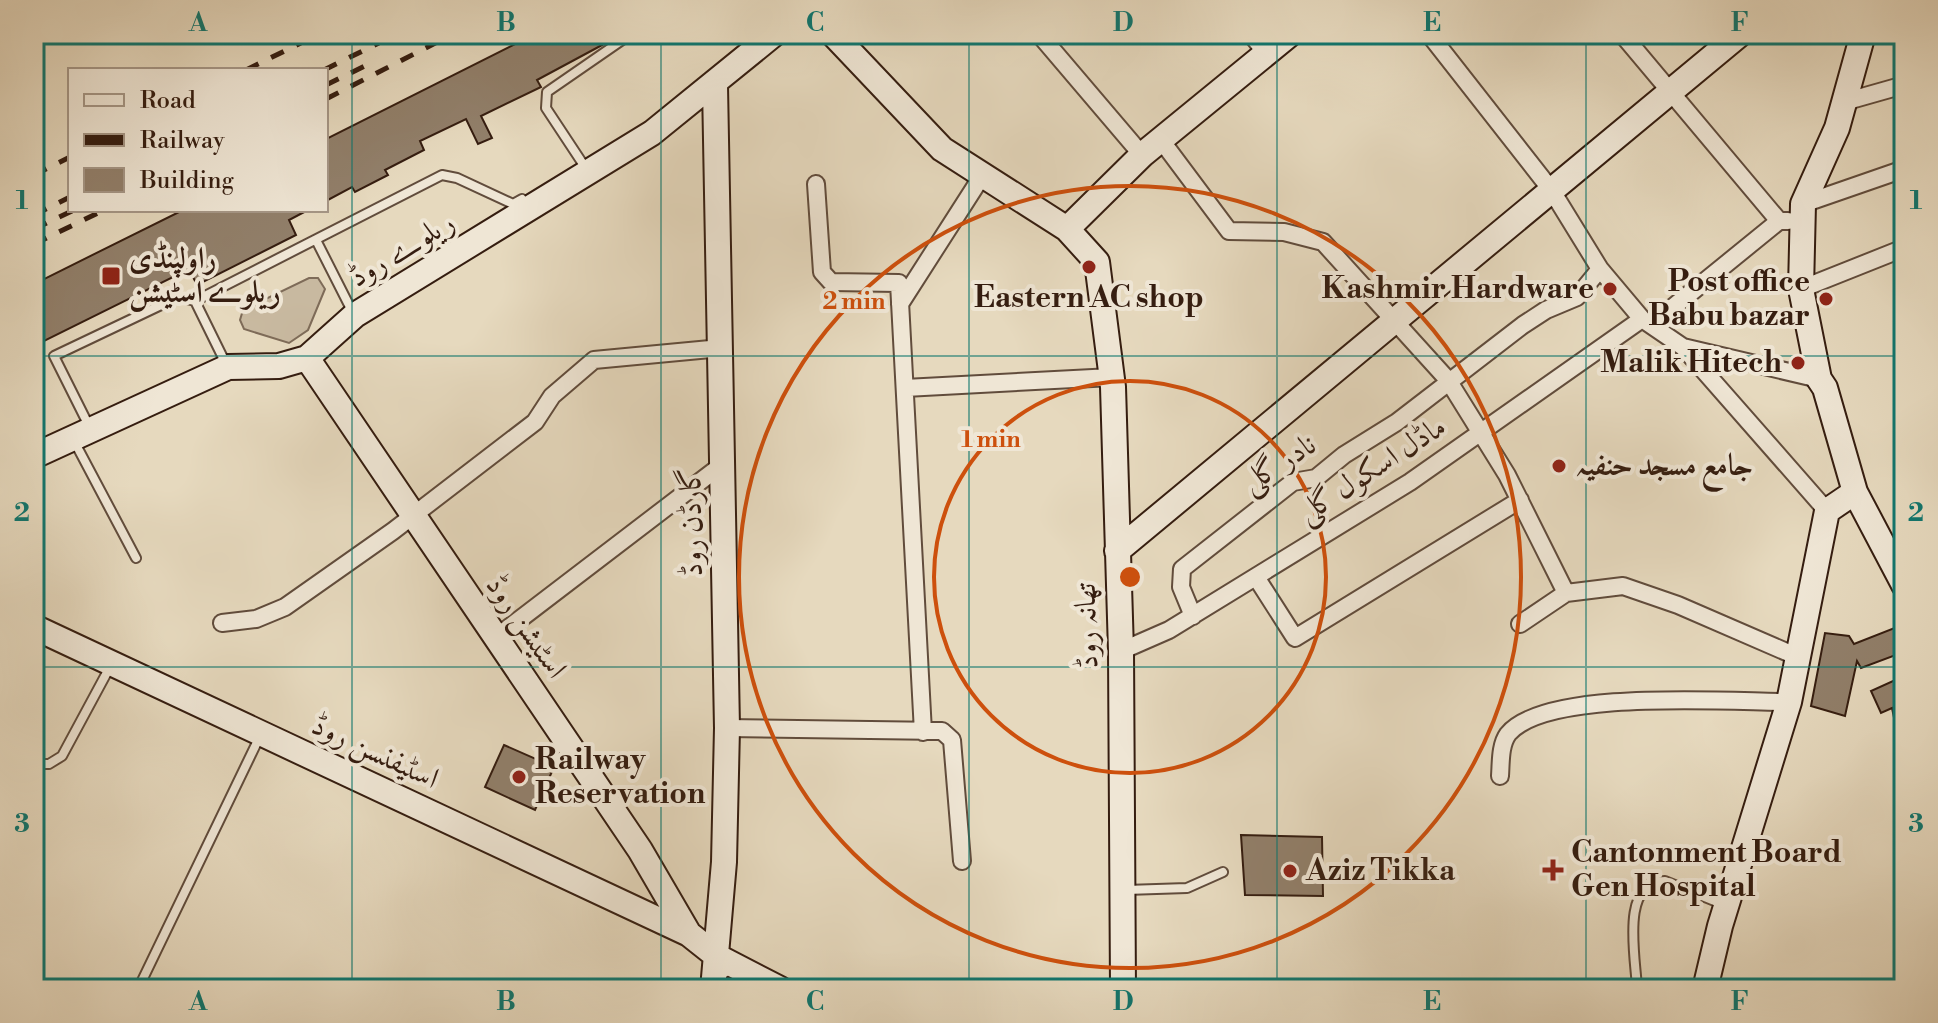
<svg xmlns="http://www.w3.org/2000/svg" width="1938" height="1023" font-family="'Libre Bodoni',Amiri,serif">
	<rect width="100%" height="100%" fill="#e6d9be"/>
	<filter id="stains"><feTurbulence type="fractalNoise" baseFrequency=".0025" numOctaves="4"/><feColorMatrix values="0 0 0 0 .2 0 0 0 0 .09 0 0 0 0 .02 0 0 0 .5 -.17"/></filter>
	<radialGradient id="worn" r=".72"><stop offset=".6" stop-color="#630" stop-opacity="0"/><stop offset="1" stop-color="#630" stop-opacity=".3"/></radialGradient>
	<path fill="#c8b9a0" stroke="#7e6b58" stroke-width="2" d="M309,278H318L325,289L308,330L289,343L244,329L240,320L243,310Z"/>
	<path fill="#917f6a" stroke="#351d10" stroke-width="2" d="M535,34H598L604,44L537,80L541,87L481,116L492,138L478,144L466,119L420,141L424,150L385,170L388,175L355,192L352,187L326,201V139Z
		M183,210H308L289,220L296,235L197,285L189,269L34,346V284Z
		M1897,627L1904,652L1861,668L1857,661L1845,716L1811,706L1825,633L1849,636L1854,644Z
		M1904,676V736L1898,737L1892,708L1881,713L1871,691Z
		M504,745L554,767L535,810L485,787Z
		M1241,835L1322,837L1323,896L1245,895Z"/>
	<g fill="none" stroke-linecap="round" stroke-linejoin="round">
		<defs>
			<path id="lane" d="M583,164L546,108L547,92L631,34
				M316,240L352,311
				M195,301L227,366
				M89,426L54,356L178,297L195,301L442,175L457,178L513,204L522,199
				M73,439L136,558
				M34,760L38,764H49L62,756L111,665
				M1126,890L1187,888L1223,872
				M138,989L261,734
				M1637,989C1636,959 1619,881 1665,881L1722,904"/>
			<path id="street" d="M1039,34L1142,155
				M1251,34L1266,53
				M1429,34L1552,191L1600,269L1642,319L1683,347L1819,379
				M1622,34L1779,221
				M1844,102L1904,85
				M1161,140L1229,231L1284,232L1323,242L1448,380L1507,475L1566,593
				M816,184L822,272L831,282L899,283L923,732
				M1803,204L1904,169
				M1801,289L1904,248
				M900,304L982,176
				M1651,325L1779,221H1788
				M1683,347L1827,511
				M905,388L1112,377
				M1256,577L1295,638L1520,500
				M1193,616L1181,587L1182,569L1293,482L1316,478L1344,455L1397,422L1523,325L1546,310L1577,297L1600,269
				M222,623L256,619L285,607L393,531L535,422L552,396L594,360L721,348
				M1520,624L1566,593L1623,586L1678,605L1798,657
				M494,639L723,464
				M1121,651L1169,630L1410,482L1642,319
				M727,728L942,731L952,740L962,861
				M1500,776C1501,762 1500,745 1508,734C1546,688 1731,702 1789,702"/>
			<path id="secondary" d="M833,34L942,149L1067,229L1097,262L1113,387L1121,651L1123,989
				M1863,34L1837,128L1803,204L1801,289L1819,379L1825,388L1855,492L1904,585
				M1067,229L1142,155L1290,34
				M307,358L640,850L689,934
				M34,456L228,367L279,366L307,358L355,315L652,133L774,34
				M1117,551L1740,34
				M34,627L689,934L718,957L721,966
				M718,957L780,989
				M713,989L724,862L727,728L715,86
				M1705,989L1720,926L1789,702L1827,511L1855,492"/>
		</defs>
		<use href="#lane" stroke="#614c3c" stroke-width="12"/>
		<use href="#street" stroke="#614c3c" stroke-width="20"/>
		<use href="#secondary" stroke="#351d10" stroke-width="28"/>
		<use href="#lane" stroke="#efe6d5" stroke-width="8"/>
		<use href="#street" stroke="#efe6d5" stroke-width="16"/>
		<use href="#secondary" stroke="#efe6d5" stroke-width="24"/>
		<path stroke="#351d10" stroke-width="5" stroke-dasharray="14 14" stroke-linecap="butt" d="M246,70L319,34
			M324,70L397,34
			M326,85L373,62
			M326,99L453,34
			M34,175L70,157
			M34,215L70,197
			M34,229L74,210
			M34,244L104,210"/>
	</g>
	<path fill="none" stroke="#0f766e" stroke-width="2" stroke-opacity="0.55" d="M352,34V989M661,34V989M969,34V989M1277,34V989M1586,34V989M34,356H1904M34,667H1904"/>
	<g fill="none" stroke="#cd500d" stroke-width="4">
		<circle cx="1130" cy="577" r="196"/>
		<circle cx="1130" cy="577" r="391"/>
	</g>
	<g fill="#8f2418" stroke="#efe6d5" stroke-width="3">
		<circle cx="1089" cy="267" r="8"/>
		<rect x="101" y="266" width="20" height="20" rx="4"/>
		<circle cx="1610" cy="289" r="8"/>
		<circle cx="1826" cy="299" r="8"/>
		<circle cx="1798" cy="363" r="8"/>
		<circle cx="1559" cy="466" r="8"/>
		<circle cx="519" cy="777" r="8"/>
		<path d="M1549 858h8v8h8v8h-8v8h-8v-8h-8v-8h8z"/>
		<circle cx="1290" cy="871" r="8"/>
	</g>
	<g text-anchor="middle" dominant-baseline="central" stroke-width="8" stroke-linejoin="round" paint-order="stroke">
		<g font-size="30" fill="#351d10" stroke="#efe6d5">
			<text transform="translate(402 250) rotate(-31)">ریلوے روڈ</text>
			<text transform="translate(1279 464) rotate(-33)">نادر گلی</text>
			<text transform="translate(1372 470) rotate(-33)">ماڈل اسکول گلی</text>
			<text transform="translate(692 522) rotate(-91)">گارڈن روڈ</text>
			<text transform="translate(1087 626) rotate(-92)">تھانہ روڈ</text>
			<text transform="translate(526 627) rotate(55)">اسٹیشن روڈ</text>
			<text transform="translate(375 752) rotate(25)">اسٹیفنسن روڈ</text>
		</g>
		<g font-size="30" font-weight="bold" fill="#351d10" stroke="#efe6d5" text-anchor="start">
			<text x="129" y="259">راولپنڈی<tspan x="129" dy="34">ریلوے اسٹیشن</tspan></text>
			<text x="1810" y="282" text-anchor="end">Post office<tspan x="1810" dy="34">Babu bazar</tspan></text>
			<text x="1594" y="289" text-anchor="end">Kashmir Hardware</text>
			<text x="1089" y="298" text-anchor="middle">Eastern AC shop</text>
			<text x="1782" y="363" text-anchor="end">Malik Hitech</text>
			<text x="1575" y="466">جامع مسجد حنفیہ</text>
			<text x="535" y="760">Railway<tspan x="535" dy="34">Reservation</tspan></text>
			<text x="1571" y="853">Cantonment Board<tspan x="1571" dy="34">Gen Hospital</tspan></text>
			<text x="1306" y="871">Aziz Tikka</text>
		</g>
	</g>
	<circle cx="1130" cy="577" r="12" fill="#cd500d" stroke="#efe6d5" stroke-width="4"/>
	<g font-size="24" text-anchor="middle" font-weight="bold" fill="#cd500d" stroke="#efe6d5" stroke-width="8" stroke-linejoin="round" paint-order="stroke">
		<text x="854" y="309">2 min</text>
		<text x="991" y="447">1 min</text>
	</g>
	<rect width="1938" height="1023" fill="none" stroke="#e6d9be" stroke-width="88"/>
	<rect x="68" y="68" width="260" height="144" fill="#efe6d5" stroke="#a59686" stroke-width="2"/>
	<rect x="84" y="94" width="40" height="12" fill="#efe6d5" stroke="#a59686" stroke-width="2"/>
	<text x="140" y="108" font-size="24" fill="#351d10">Road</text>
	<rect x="84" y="134" width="40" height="12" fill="#351d10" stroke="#a59686" stroke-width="2"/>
	<text x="140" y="148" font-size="24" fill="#351d10">Railway</text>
	<rect x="84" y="168" width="40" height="24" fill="#917f6a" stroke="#a59686" stroke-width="2"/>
	<text x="140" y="188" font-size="24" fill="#351d10">Building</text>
	<rect x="44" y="44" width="1850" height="935" fill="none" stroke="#0f766e" stroke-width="3"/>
	<g font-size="26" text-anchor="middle" font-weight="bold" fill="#0f766e">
		<text x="198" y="31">A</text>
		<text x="506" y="31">B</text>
		<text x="815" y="31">C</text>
		<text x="1123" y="31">D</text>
		<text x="1432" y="31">E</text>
		<text x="1740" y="31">F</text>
		<text x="22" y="209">1</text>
		<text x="1916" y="209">1</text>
		<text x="22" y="521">2</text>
		<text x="1916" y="521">2</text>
		<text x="22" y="832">3</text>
		<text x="1916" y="832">3</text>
		<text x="198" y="1010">A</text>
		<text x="506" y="1010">B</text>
		<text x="815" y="1010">C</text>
		<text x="1123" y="1010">D</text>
		<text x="1432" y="1010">E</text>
		<text x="1740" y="1010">F</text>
	</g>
	<rect width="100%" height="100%" filter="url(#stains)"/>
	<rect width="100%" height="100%" fill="url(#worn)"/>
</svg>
